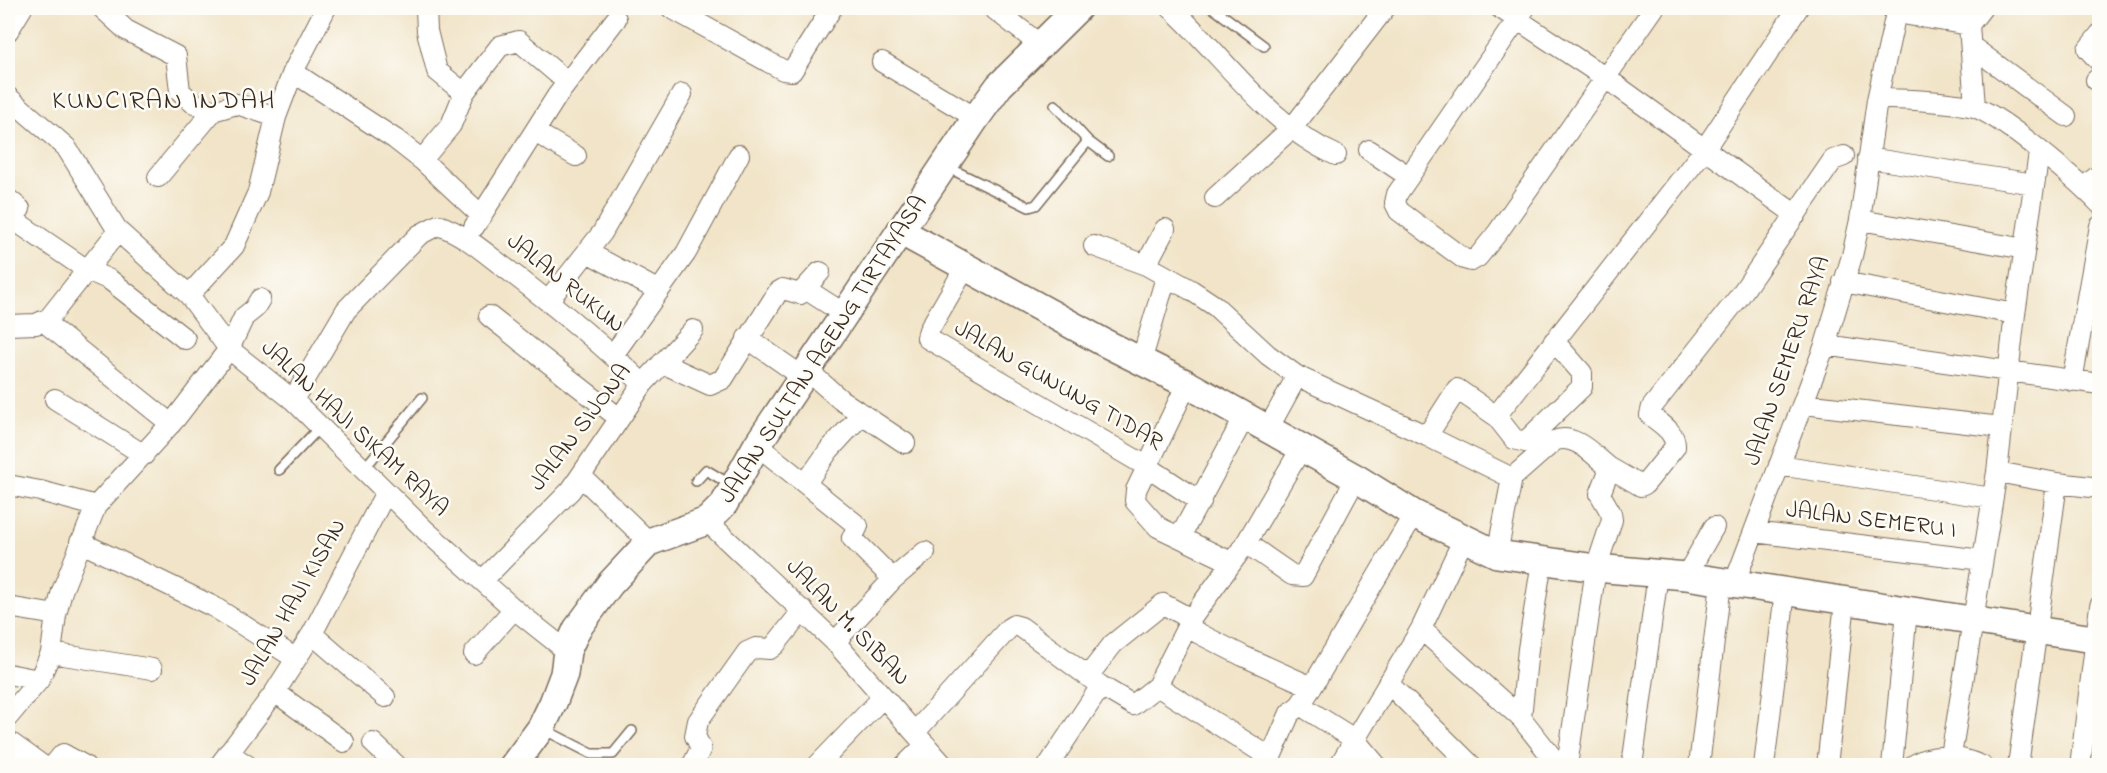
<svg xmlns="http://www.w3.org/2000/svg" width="2107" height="773" font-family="'Indie Flower',sans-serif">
	<rect width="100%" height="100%" fill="#fdfcf7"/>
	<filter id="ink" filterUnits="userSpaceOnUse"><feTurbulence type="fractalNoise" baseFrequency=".0167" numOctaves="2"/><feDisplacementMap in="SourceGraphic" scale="12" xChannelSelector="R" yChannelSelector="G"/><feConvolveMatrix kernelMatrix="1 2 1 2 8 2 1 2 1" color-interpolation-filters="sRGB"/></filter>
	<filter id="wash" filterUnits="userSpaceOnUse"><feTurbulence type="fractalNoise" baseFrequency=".008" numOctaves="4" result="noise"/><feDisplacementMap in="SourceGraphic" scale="24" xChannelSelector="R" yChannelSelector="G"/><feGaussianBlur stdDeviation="1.35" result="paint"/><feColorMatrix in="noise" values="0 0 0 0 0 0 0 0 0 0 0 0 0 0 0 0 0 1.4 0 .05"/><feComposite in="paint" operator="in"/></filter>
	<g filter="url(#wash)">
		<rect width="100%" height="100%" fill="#f1e4c8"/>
	</g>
	<g filter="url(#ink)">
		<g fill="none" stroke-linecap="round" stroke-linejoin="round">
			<defs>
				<path id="lane" d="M1213,8L1264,46
					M1055,105L1088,141L1108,156
					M947,167L1029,207L1036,205L1088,141
					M279,470L320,427
					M363,470L422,398
					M696,481L706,470L733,486
					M543,729L592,754H613L632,731"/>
				<path id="street" d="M102,8L126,30L176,56L180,91L192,102L213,111
					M326,8L293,72L395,139L422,160L482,216
					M426,8L427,31L437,71L464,93
					M671,8L783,70L792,71L832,8
					M993,8L1039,44
					M1171,8C1224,56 1269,126 1336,155
					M1500,8L1606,78L1796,215
					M1525,8L1397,194L1395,203L1399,211L1464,259L1471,261L1478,257L1498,232L1654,8
					M1896,13L1969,25L1975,107
					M1969,25L1982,8
					M8,31L22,8
					M2100,34L2088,49L2100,62
					M1971,46L2066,116
					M882,62L976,118
					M2096,80L2100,77
					M8,97L66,147L118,231L189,295L229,349L293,400L426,531L514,609L567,651
					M1877,100C1891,97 1964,103 1977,108C2008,121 2076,179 2100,204
					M276,117L293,72
					M535,132L576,156
					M1369,150L1408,176
					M1868,158L2034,184
					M422,160L451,125L464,93L500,46L519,41L567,82
					M158,177L213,111L237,104L276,117L258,192L234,246L189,295
					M2084,187L2100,174
					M1215,198L1293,127L1385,8
					M8,199L20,209L11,218L87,270L110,280L185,339
					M1860,220L2025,249
					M474,227L557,96L616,19
					M1094,246L1146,265L1191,290L1215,306L1268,355L1297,376L1427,436L1457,389L1496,416L1704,150L1798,8
					M587,252L659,291
					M1146,265L1165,229
					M965,268L929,330L927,338L1148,467L1201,502
					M1843,282L2015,314
					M807,290L846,315
					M548,301L602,233L682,94
					M489,316L619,418
					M43,321L171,424
					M8,325L36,324L49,318L118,231
					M747,338L803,377
					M1825,345L2100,384
					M613,355L686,253L739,155
					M1141,362L1166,277
					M662,363L710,385L723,379L778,292L783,289L800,294L820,272
					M807,370L841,400L905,443
					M2072,381L2100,226
					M1187,384L1136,490L1135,501L1158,527L1231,562
					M55,399L144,455
					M293,400L346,310L419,235L438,225C465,234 486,254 508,270C555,306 601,343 643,384
					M1804,404L2001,427
					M1496,416L1514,439L1525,442L1582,387V373L1554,341
					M1268,429L1297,376
					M1427,436L1512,478L1554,441C1575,432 1594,456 1610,468
					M757,445L858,526L852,538L893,579
					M1779,465L1992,498
					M1997,472L2057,483L2018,766
					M581,476L649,542
					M806,483L829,450L862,414
					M2057,483L2100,488
					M8,485L40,491L96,506
					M707,521L835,642L944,766
					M1754,532L1982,560
					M1180,537L1245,416
					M80,542L214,607L295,658
					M1246,543L1292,575L1303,576L1356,478
					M1497,554L1512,478
					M1686,576L1714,527
					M482,581L571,490L643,384L693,330
					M1734,584L1825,345L1852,256L1860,220L1877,100L1897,8
					M8,607L56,615
					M1189,625L1192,630L1243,656L1312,687
					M1421,629L1521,718L1559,766
					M312,634L385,697
					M835,642L893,579L925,552
					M51,653L152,669
					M474,654L514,609
					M8,674L39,680
					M1088,676L1113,644L1163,604L1191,619
					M1388,683L1472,766
					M1157,686L1271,758
					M275,692L344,742
					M1300,705L1354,739L1377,766
					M8,717L39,680L51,653L56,615L62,591L96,506L176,418L229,349L244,317L254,309L260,299
					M1521,718L1528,649L1542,561
					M916,731L1009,628L1014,625L1021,627L1101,686L1133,705L1157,686L1191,619L1246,543L1302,447
					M8,741L43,766
					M373,743L397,766
					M228,753L248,766
					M1951,756L1997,472L2015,314L2039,153
					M53,766L63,754L85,766
					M219,766L275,692L312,634L386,492
					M692,766L701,748L695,736L698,721L747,652L756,648L770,649L775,645L803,610
					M817,766L883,697
					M904,766L926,745
					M1048,766L1101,686
					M1267,766L1290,713L1300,705L1312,687L1414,514
					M1339,766L1421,629L1463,540
					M1567,766L1596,568L1612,520L1611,513L1600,494L1610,468L1641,486L1645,484L1675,447C1676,432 1661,424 1650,415L1652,407L1739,297L1833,160L1844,156
					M1632,766L1658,574
					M1699,766L1721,583
					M1764,766L1785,592
					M1827,766L1845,602
					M1892,766L1907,611
					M1912,766C1934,751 1959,756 1982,766
					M2080,766L2100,606"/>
				<path id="secondary" d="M900,231L1103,342L1187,384L1356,478L1414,514L1497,554L1596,568L1686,576L2100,640
					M513,766L541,728L553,703L564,674L567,651L577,629L610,584L649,542L707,521L724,504L757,445L976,118L999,86L1078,8"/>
			</defs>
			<use href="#lane" stroke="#7b6b5a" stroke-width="12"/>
			<use href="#street" stroke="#7b6b5a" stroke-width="22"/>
			<use href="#secondary" stroke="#7b6b5a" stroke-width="30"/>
			<use href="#lane" stroke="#fff" stroke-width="9"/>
			<use href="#street" stroke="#fff" stroke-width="20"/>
			<use href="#secondary" stroke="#fff" stroke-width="27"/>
		</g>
	</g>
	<g text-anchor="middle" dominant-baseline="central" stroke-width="5" stroke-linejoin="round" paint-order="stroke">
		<g font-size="24" fill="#3b2a1e" stroke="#fdfcf7">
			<text transform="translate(565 284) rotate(39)">JALAN RUKUN</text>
			<text transform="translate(824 350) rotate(-57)">JALAN SULTAN AGENG TIRTAYASA</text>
			<text transform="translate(1788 361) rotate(-71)">JALAN SEMERU RAYA</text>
			<text transform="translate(1058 386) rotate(30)">JALAN GUNUNG TIDAR</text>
			<text transform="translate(581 428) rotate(-53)">JALAN SIJONA</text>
			<text transform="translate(354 429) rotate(43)">JALAN HAJI SIKAM RAYA</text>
			<text transform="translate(1871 521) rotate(7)">JALAN SEMERU I</text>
			<text transform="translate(294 603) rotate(-60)">JALAN HAJI KISAN</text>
			<text transform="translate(847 623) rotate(46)">JALAN M. SIBAN</text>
		</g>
		<g font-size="27" letter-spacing="1.5" fill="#3b2a1e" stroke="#fdfcf7">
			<text x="164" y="101">KUNCIRAN INDAH</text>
		</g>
	</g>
	<rect width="2107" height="773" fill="none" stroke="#fdfcf7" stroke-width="30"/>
</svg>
